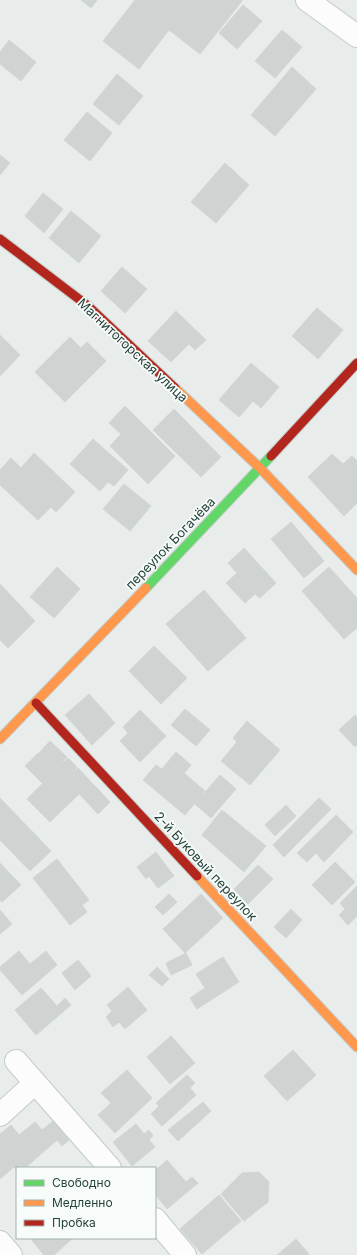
<svg xmlns="http://www.w3.org/2000/svg" width="357" height="1255" font-family="Inter,sans-serif">
	<rect width="100%" height="100%" fill="#e8edeb"/>
	<path fill="#cfd4d2" stroke="#d1d6d4" d="M81,0H97L91,8Z
		M135,0H241L242,1L200,54L169,30L139,69L103,41Z
		M243,5L262,21L237,49L219,33Z
		M282,30L302,47L275,78L255,61Z
		M9,40L36,62L21,81L0,64V52Z
		M292,67L316,89L275,136L251,115Z
		M117,74L143,96L119,125L93,104Z
		M87,112L112,133L90,161L64,140Z
		M0,155L10,163L0,175Z
		M225,163L249,185L216,223L191,202Z
		M43,193L63,209L44,233L25,216Z
		M71,211L101,236L79,263L49,238Z
		M122,267L147,289L125,313L101,291Z
		M317,308L343,330L318,359L292,336Z
		M176,311L206,340L195,350L189,344L171,362L148,341Z
		M0,335L20,355L0,376Z
		M70,337L81,348L87,342L106,361L65,402L35,372Z
		M251,363L279,387L261,408L253,401L239,417L219,400Z
		M125,406L175,456L148,484L110,446L121,434L109,423Z
		M174,409L221,457L201,477L153,430Z
		M93,439L128,470L114,486L108,482L100,491L70,464Z
		M34,453L75,492L56,512L51,507L38,520L0,485V470L11,458L21,468Z
		M332,454L343,464L352,456L357,461V503L344,516L308,477Z
		M124,484L151,506L130,531L103,509Z
		M291,522L324,561L304,578L271,539Z
		M244,548L276,583L260,598L255,594L245,603L226,583L237,573L228,563Z
		M57,567L80,589L54,618L30,597Z
		M329,567L357,598V628L344,639L302,591Z
		M0,584L35,621L8,648L0,640Z
		M204,590L246,638L208,671L166,624Z
		M154,646L187,678L161,704L129,671Z
		M89,694L115,723L92,745L65,715Z
		M185,709L210,730L196,746L171,725Z
		M140,710L166,736L140,762L120,741L128,733L123,727Z
		M355,715L357,717V745L355,747L339,730Z
		M247,721L280,750L250,785L221,761L237,742L233,738Z
		M50,741L67,757L56,770L38,754Z
		M176,752L191,765L184,773L205,791L185,815L143,780L156,765L162,769Z
		M38,753L55,770L42,783L25,766Z
		M68,758L77,767L71,773L76,778L70,784L79,794L50,822L27,799Z
		M78,768L110,802L98,814L70,784L77,778L72,773Z
		M220,775L236,789L211,818L195,804Z
		M0,798L51,851L30,871L0,840Z
		M319,798L331,809L284,857L273,845Z
		M286,805L296,816L275,836L265,825Z
		M222,810L266,846L244,872L202,835Z
		M336,815L353,832L324,862L316,853L307,862L297,853Z
		M156,852L174,876L158,888L149,876L146,879L137,867Z
		M57,859L89,900L82,905L87,912L70,925L33,878Z
		M335,862L355,882L332,905L312,885Z
		M0,863L21,885L2,902L0,900Z
		M258,865L273,879L248,904L234,889Z
		M357,886V916L348,925L339,915L345,909L340,903Z
		M169,894L177,902L163,915L155,907Z
		M201,894L223,918L185,953L163,929Z
		M291,909L302,920L286,938L274,927Z
		M0,910L12,924L0,934Z
		M19,951L30,964L46,951L57,965L22,995L0,970V967Z
		M186,953L192,965L171,975L166,963Z
		M223,957L239,982L197,1009L190,998L205,988L196,974Z
		M78,960L91,976L75,990L62,973Z
		M157,967L169,979L162,986L149,975Z
		M128,987L147,1010L125,1029L119,1022L113,1027L106,1017L112,1011L107,1005Z
		M41,988L57,1006L65,998L71,1005L36,1035L15,1010Z
		M171,1036L195,1063L170,1084L147,1057Z
		M293,1050L316,1075L287,1101L264,1076Z
		M127,1070L152,1098L115,1133L98,1115L111,1103L101,1093Z
		M187,1075L195,1083L190,1088L196,1095L162,1126L151,1114L159,1106L156,1103Z
		M203,1102L211,1111L178,1141L168,1130Z
		M53,1121L69,1140L62,1146L57,1140L25,1168H17V1170L14,1167L0,1179V1134L11,1125L19,1135L35,1122L42,1130Z
		M136,1124L144,1134L149,1130L153,1136L149,1140L155,1147L132,1166L113,1142Z
		M167,1160L186,1182L192,1177L198,1183L167,1209L155,1194V1171Z
		M259,1172L269,1182L268,1202L244,1221L221,1194L242,1173Z
		M219,1195L241,1221L202,1254L180,1229Z
		M30,1238H73L54,1255H44Z
		M296,1239L309,1254L308,1255H277Z"/>
	<g fill="none" stroke-linecap="round" stroke-linejoin="round">
		<defs>
			<path id="street" d="M307,0L357,36
				M16,1061L110,1168
				M0,1115L35,1083
				M155,1219L185,1255
				M0,1242L11,1255"/>
			<path id="fast" d="M146,588L271,456"/>
			<path id="slow" d="M175,388L260,468L357,570
				M0,739L146,588
				M197,876L357,1047"/>
			<path id="jam" d="M0,239L88,306L175,388
				M271,456L357,363
				M36,703L197,876"/>
		</defs>
		<use href="#street" stroke="#c5cac8" stroke-width="24"/>
		<use href="#fast" stroke="#c3cbc8" stroke-width="11"/>
		<use href="#slow" stroke="#c3cbc8" stroke-width="11"/>
		<use href="#jam" stroke="#c3cbc8" stroke-width="11"/>
		<use href="#street" stroke="#fcfcfc" stroke-width="22"/>
		<use href="#fast" stroke="#63d668" stroke-width="9"/>
		<use href="#slow" stroke="#ff974d" stroke-width="9"/>
		<use href="#jam" stroke="#b3261e" stroke-width="9"/>
	</g>
	<g text-anchor="middle" dominant-baseline="central" stroke-width="3.5" stroke-linejoin="round" paint-order="stroke">
		<g font-size="13" fill="#24423a" stroke="#f7fbf9">
			<text transform="translate(133 350) rotate(43)">Магнитогорская улица</text>
			<text transform="translate(170 543) rotate(-46)">переулок Богачёва</text>
			<text transform="translate(206 866) rotate(47)">2-й Буковый переулок</text>
		</g>
	</g>
	<rect x="16" y="1167" width="140" height="72" fill="#f7fbf9" stroke="#a3b1ad"/>
	<rect x="24" y="1180" width="20" height="6" fill="#63d668" stroke="#a3b1ad"/>
	<text x="52" y="1187" font-size="12" fill="#24423a">Свободно</text>
	<rect x="24" y="1200" width="20" height="6" fill="#ff974d" stroke="#a3b1ad"/>
	<text x="52" y="1207" font-size="12" fill="#24423a">Медленно</text>
	<rect x="24" y="1220" width="20" height="6" fill="#b3261e" stroke="#a3b1ad"/>
	<text x="52" y="1227" font-size="12" fill="#24423a">Пробка</text>
</svg>
